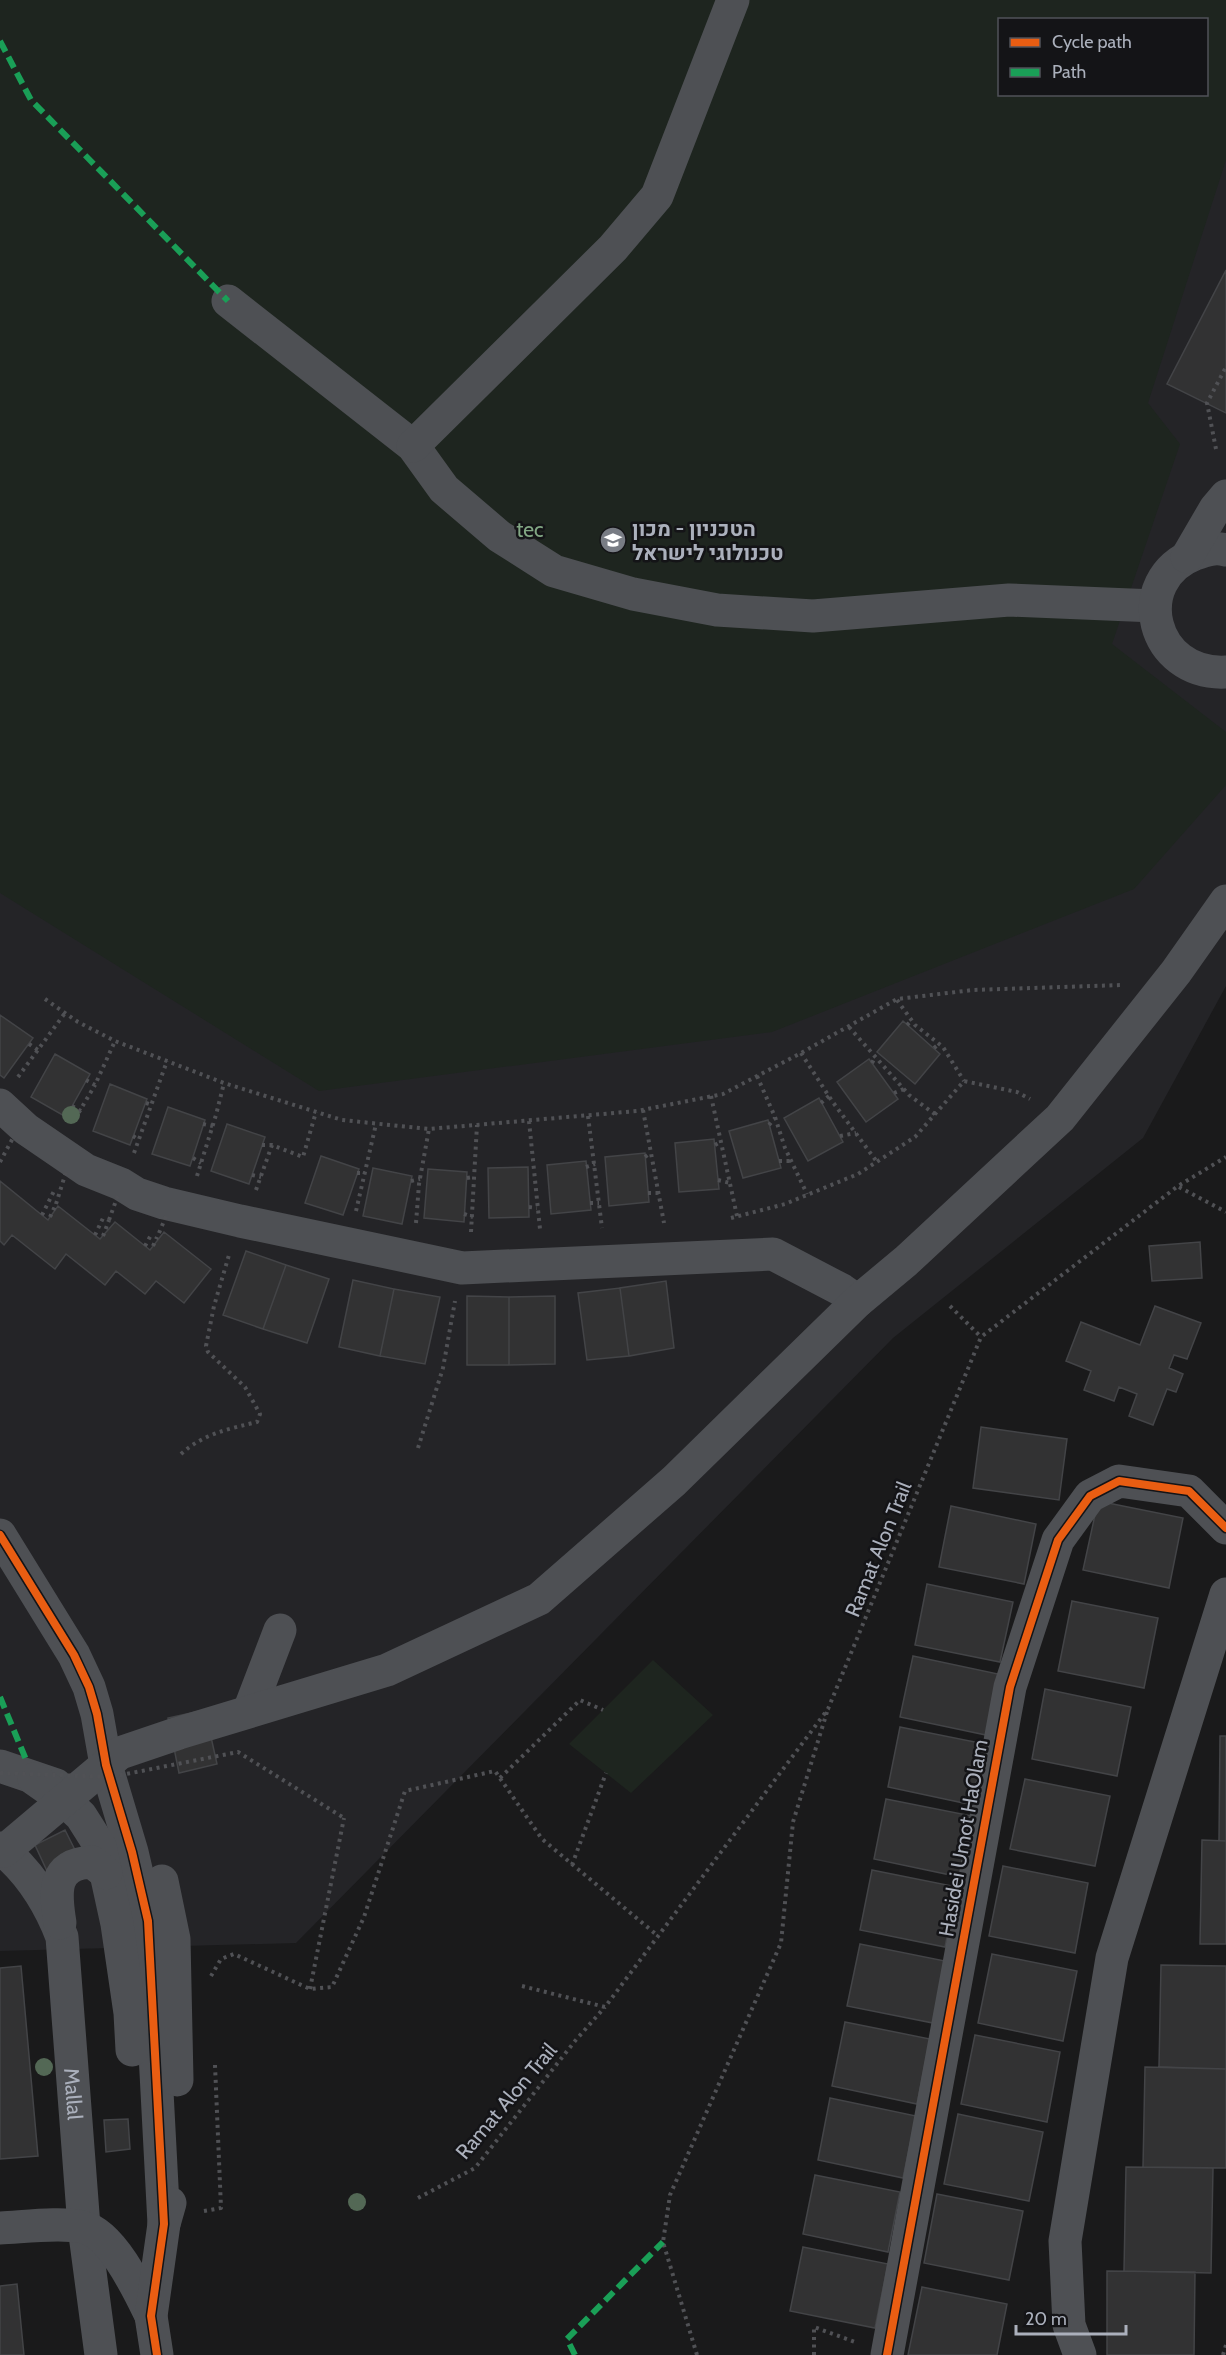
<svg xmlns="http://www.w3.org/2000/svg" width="1226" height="2355" font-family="Cabin,Heebo,sans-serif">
	<rect width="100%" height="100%" fill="#1a1a1b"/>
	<path fill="#242427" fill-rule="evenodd" d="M0,0H1226V986L1143,1138L893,1338L296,1943L0,1951ZM1000,20H1206V94H1000Z"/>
	<path fill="#1e251f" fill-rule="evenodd" d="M0,0H1226V160L1148,403L1180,444L1112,644L1226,732V785L1134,889L772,1032L319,1091L0,893ZM1000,20H1206V94H1000Z
		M653,1660L713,1715L631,1793L569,1744Z"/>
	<path fill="#323233" stroke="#434447" stroke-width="1.5" d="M1226,270V413L1167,384Z
		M0,1015L33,1038L4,1078L0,1075Z
		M903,1021L940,1054L915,1084L877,1052Z
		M55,1054L90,1074L66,1117L31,1097Z
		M869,1059L898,1099L866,1122L837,1082Z
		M110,1084L147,1099L130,1145L93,1131Z
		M819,1098L843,1142L808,1161L784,1118Z
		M168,1107L205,1120L190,1166L152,1154Z
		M768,1120L781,1168L743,1178L729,1131Z
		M227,1124L265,1137L249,1184L211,1171Z
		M714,1139L719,1189L679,1192L675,1143Z
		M645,1153L649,1202L609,1206L605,1157Z
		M321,1156L359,1169L343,1215L305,1203Z
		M586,1161L591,1210L551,1214L547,1165Z
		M528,1167L529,1217L489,1218L488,1168Z
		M373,1168L412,1176L402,1224L363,1216Z
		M428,1169L467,1172L464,1222L424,1218Z
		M0,1181L48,1220L58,1206L100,1239L115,1222L150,1250L164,1232L211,1269L184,1303L156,1281L145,1294L116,1271L105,1285L66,1254L55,1269L12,1235L4,1245L0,1241Z
		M1200,1242L1202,1278L1152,1281L1149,1246Z
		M246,1251L286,1265L263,1329L223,1315Z
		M286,1265L329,1279L307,1343L263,1329Z
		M353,1280L394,1289L380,1356L339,1347Z
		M666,1281L674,1348L629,1356L620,1288Z
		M620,1288L629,1356L587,1360L578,1293Z
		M394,1289L440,1297L425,1364L380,1356Z
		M467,1296L509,1297V1365H467Z
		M555,1296V1364L509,1365V1297Z
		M1155,1306L1201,1323L1187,1359L1174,1355L1169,1368L1183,1374L1176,1392L1167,1389L1153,1425L1129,1416L1137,1394L1119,1387L1114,1401L1084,1390L1091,1371L1066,1361L1081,1322L1140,1345Z
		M981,1427L1067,1439L1059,1500L973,1488Z
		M1098,1501L1183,1518L1169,1588L1083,1570Z
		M951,1506L1036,1524L1024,1584L939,1567Z
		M927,1584L1013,1602L1000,1662L915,1645Z
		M1072,1601L1158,1618L1144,1688L1058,1671Z
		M913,1656L998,1674L986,1735L900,1717Z
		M1045,1689L1131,1707L1117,1776L1032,1759Z
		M205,1710L217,1764L179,1773L168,1718Z
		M900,1727L985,1744L973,1805L888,1787Z
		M1220,1736H1226V1841H1219Z
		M1025,1779L1110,1796L1095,1866L1010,1849Z
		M886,1799L972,1816L960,1877L874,1859Z
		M65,1830L78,1856L47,1871L35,1845Z
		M1202,1840L1226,1841V1944H1200Z
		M1003,1866L1088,1883L1075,1953L989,1936Z
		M872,1870L957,1887L945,1947L860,1930Z
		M860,1944L945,1961L933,2023L847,2006Z
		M992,1954L1077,1971L1063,2041L978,2023Z
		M1161,1965L1226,1966V2069L1159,2067Z
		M21,1966L38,2156L0,2159V1968Z
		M845,2022L930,2039L917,2104L832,2086Z
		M975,2035L1060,2052L1047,2122L961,2104Z
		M1145,2067L1226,2069V2168L1143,2167Z
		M830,2098L916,2116L903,2178L818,2160Z
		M958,2114L1043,2132L1029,2201L944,2184Z
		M128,2119L130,2149L106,2152L104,2120Z
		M1126,2167L1213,2168L1211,2273L1124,2271Z
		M815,2175L900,2192L888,2252L803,2234Z
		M937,2194L1023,2211L1009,2280L924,2263Z
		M803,2247L888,2264L875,2328L790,2311Z
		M1107,2271L1195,2272L1194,2355H1107Z
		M17,2284L24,2355H0V2286Z
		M922,2287L1007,2304L997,2355H908Z"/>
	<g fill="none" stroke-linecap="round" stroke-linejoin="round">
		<path stroke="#505155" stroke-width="4" stroke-dasharray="3 4.5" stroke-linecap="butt" d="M1216,449L1207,403L1226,367
			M45,999L78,1022L115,1041L224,1083L342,1120L429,1129L637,1111L723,1094L801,1053L897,999L973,990L1122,985
			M897,1000L915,1025L943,1047L964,1081
			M907,1025L912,1020
			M849,1027L909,1095L936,1115
			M29,1044L38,1050
			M934,1048L939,1044
			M801,1053L832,1101L877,1162
			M872,1063L875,1057
			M757,1076L775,1117L785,1148L807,1194
			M18,1077L65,1013
			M86,1080L95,1085L115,1041
			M894,1093L904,1089
			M711,1096L737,1216
			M146,1103L152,1105
			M821,1103L829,1096
			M72,1106L81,1111
			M643,1110L664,1223
			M588,1116L602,1228
			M75,1119L95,1085
			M529,1121L540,1229
			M203,1124L213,1126
			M769,1125L775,1118
			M133,1136L139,1140
			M840,1136L856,1133
			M262,1145H272L303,1157L316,1112
			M715,1145L720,1142
			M134,1153L167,1061
			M645,1157L650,1153
			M193,1158L201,1163
			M779,1161H792
			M586,1167L595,1164
			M357,1173H365
			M252,1175L261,1177
			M197,1176L216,1115L224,1083
			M467,1178L474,1177
			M718,1180L730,1183
			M411,1181L420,1179
			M1179,1187L1226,1212
			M256,1190L272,1145
			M648,1193H659
			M590,1203H599
			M529,1207L537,1208
			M356,1211L376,1124
			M464,1214L473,1217
			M42,1215L55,1189
			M50,1217L56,1204
			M731,1218L785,1204L858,1174L915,1137L964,1081L1017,1092L1030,1099
			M416,1223L419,1184L429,1129
			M471,1232L477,1125
			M95,1235L104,1216
			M103,1236L109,1220
			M145,1246L151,1235
			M153,1246L157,1237
			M950,1306L981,1337
			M418,1448L443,1368L455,1301
			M181,1454C203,1434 228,1429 257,1422L260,1414L245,1387L208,1352L206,1346L214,1306L229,1255
			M500,1778L580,1700L603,1710
			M572,1865L606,1773
			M211,1976L221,1959L234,1954L310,1989L332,1987L364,1917L405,1791L495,1771L542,1839L658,1936
			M522,1986L605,2007L828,1709L981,1337L1178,1186L1226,1157
			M310,1989L344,1818
			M418,2198L475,2168L575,2041L605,2007
			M204,2211L221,2208L215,2065
			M697,2355L663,2242L670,2195L781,1943L793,1822L827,1712
			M814,2355V2327L855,2342
			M1223,2355L1226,2345"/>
		<g stroke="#4e5054" stroke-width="33">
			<path d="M228,301L413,446L444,489L499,536L554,571L633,594L717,610L813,616L1009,600L1155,606"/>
			<path d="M413,446L613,248L657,196L733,0"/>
			<path d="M1226,550C1215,547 1206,550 1195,554C1128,580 1151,676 1226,672"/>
			<path d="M1187,557L1215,509L1226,496"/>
			<path d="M0,1105L26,1129L86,1170L121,1184L137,1194L164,1203L240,1221L462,1268L773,1254L842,1290L858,1301"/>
			<path d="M0,1535L74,1655L89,1687L97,1714L106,1765L132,1852L148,1921L164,2224"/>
			<path d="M249,1711L280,1630"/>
			<path d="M0,1766L56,1785"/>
			<path d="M34,1779L64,1800L81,1816L100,1846L117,1924L130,2013L132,2050"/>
			<path id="s1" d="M0,1848C29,1871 49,1903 62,1937L84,2227L101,2355"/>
			<path d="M4,1851L120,1753L179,1733L387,1670L539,1599L674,1481L858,1301L906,1261L1060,1118L1176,972L1226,901"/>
			<path d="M162,1881L174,1939L177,2080"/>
			<path d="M60,1923C55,1892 52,1864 92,1862L106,1873"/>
			<path d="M0,2228C23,2227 61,2222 83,2227C113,2234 139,2291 151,2316"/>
			<path d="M157,2355L151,2316L164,2224L170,2203"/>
			<path d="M887,2355L1010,1687L1058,1540L1090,1496L1119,1481L1189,1491L1226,1528"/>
			<path d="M1080,2355L1069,2325L1065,2241L1112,1958L1226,1594"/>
		</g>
		<path stroke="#505155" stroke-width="4" stroke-dasharray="3 4.5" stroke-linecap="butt" d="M0,1162L14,1136
			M56,1204L66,1172
			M109,1220L118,1195
			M159,1233L167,1214
			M0,1773L111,1777L238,1752L344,1818"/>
		<path stroke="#1a9f57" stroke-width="6" stroke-dasharray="12 6" stroke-linecap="butt" d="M0,41L31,100L228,301
			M0,1697L27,1762
			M575,2355L567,2339L663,2242"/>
		<defs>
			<path id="cycleway" d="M0,1535L74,1655L89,1687L97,1714L106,1765L132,1852L148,1921L164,2224L151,2316L157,2355
				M887,2355L1010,1687L1058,1540L1090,1496L1119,1481L1189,1491L1226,1528"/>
		</defs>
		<use href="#cycleway" stroke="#141417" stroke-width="11"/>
		<use href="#cycleway" stroke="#e95d12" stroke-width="8"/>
	</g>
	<g fill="#536855">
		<circle cx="71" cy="1115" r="9"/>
		<circle cx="44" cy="2067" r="9"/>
		<circle cx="357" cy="2202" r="9"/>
	</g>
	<defs>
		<symbol id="university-disc" viewBox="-11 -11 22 22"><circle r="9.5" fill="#787c84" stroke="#141417"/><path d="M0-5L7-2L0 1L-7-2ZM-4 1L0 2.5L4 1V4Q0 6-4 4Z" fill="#fff"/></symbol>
	</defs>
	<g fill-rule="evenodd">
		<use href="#university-disc" x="598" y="525" width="30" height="30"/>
	</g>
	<g text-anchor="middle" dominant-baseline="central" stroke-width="5" stroke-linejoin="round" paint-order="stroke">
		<g font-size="21" font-weight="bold" fill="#abb0bc" stroke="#141417" text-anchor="start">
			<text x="632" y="528">הטכניון - מכון<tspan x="632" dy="24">טכנולוגי לישראל</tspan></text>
		</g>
		<g font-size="21" fill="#82a784" stroke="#141417">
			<text x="530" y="529">tec</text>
		</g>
		<g font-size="21" fill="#abb0bc" stroke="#141417">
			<text transform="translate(878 1549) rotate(-68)">Ramat Alon Trail</text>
			<text transform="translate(963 1838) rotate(-80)">Hasidei Umot HaOlam</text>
			<text stroke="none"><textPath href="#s1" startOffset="267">Mallal</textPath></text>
			<text transform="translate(506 2101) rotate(-50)">Ramat Alon Trail</text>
		</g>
	</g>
	<rect x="998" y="18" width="210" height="78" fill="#141417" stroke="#505259" stroke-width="1.5"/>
	<rect x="1010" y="38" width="30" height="9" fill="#e95d12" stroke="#505259" stroke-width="1.5"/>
	<text x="1052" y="48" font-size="18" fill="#abb0bc">Cycle path</text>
	<rect x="1010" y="68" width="30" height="9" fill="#1a9f57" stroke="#505259" stroke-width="1.5"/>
	<text x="1052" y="78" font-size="18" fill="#abb0bc">Path</text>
	<path d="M1016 2325v9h110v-9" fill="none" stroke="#abb0bc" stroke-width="3"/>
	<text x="1025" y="2325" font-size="18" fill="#abb0bc" stroke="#141417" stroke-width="4.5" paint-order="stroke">20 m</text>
</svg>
